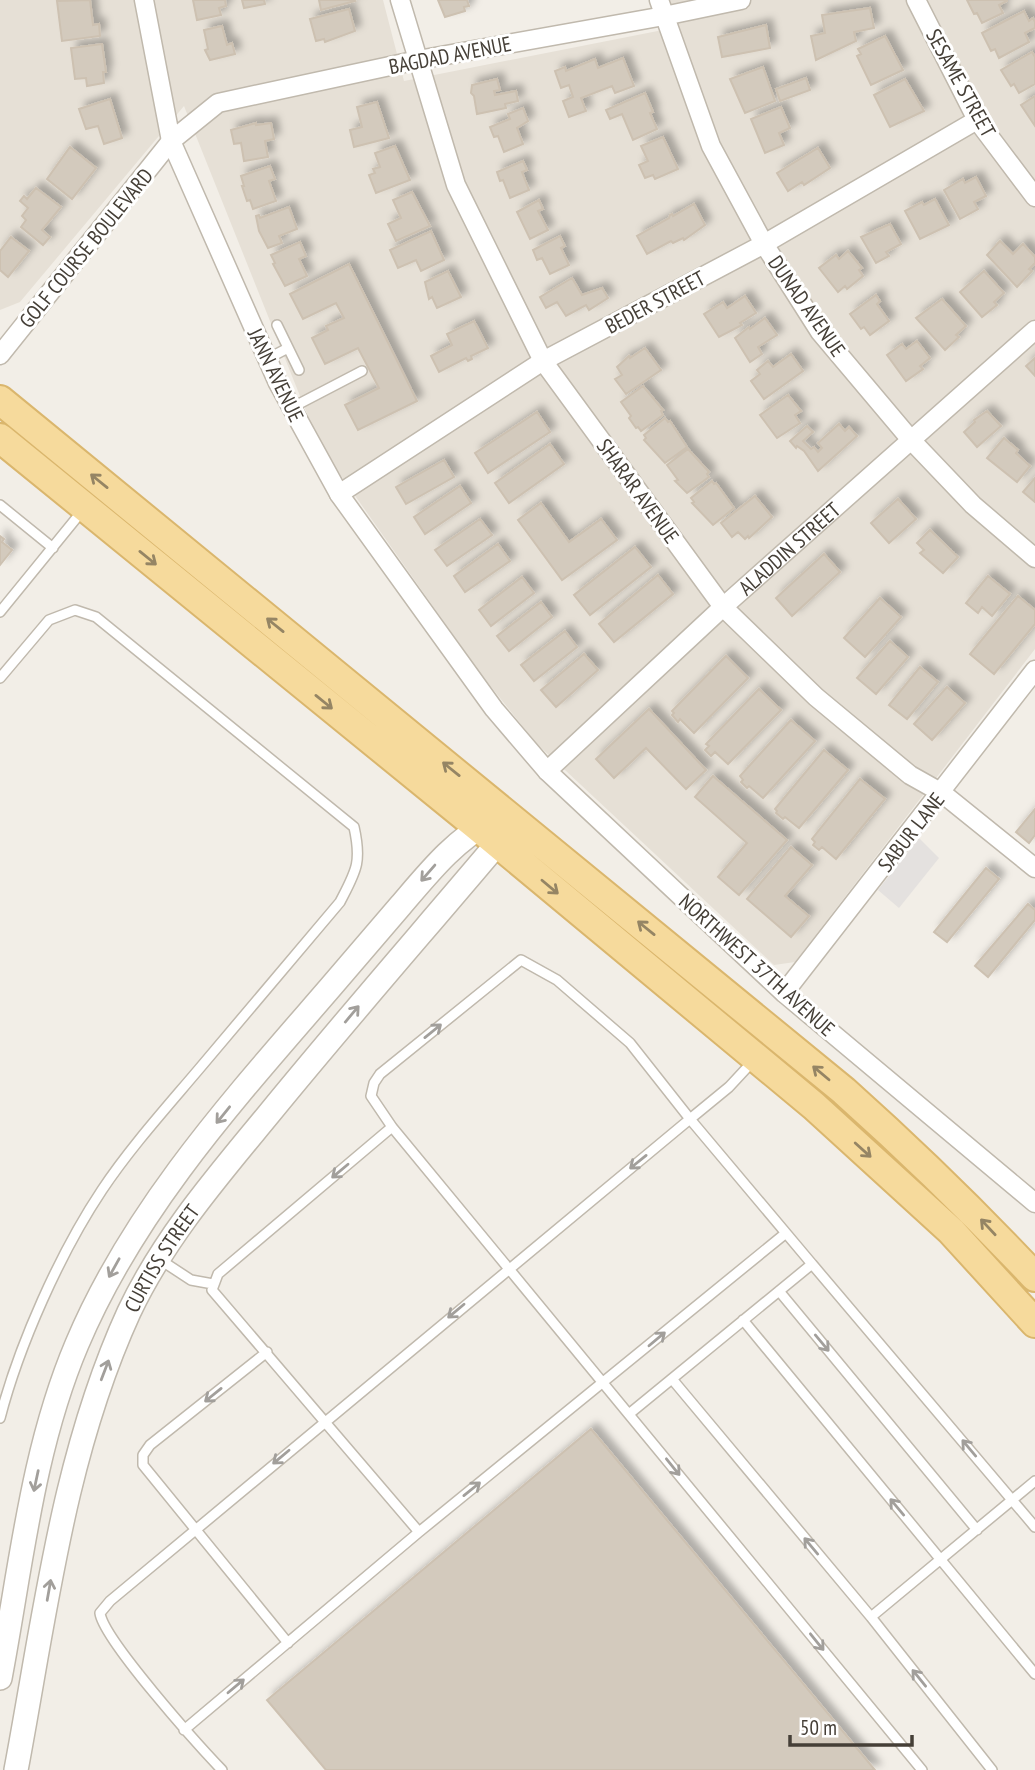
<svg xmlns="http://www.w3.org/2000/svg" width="1035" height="1770" font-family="'PT Sans Narrow',sans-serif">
	<defs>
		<filter id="shadow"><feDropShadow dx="6" dy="-6" stdDeviation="3.5" flood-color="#0004"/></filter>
	</defs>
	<rect width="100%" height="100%" fill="#f2eee7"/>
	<path fill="#e6e0d6" d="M0,0H383L404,81L678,27L670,0H1035V649L795,962L774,965L536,743L480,673L320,446L184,106L20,302L0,310Z"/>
	<path fill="#e4e1df" d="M919,838L939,858L899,908L878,890Z"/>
	<path fill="#d3cabd" stroke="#cdc1b1" stroke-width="2" filter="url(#shadow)" d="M90,0L93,25L99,24L100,36L62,41L57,1Z
		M193,0H225L226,6L219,8L221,15L197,20Z
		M242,0H264L265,4L244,8Z
		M319,0H354L355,1L321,10Z
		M438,0H467L469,6L464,7L465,11L445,17Z
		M967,0H1007V1L999,5L1003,13L982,23L977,13L974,14Z
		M870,8L874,28L854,32L856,41L816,60L811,36L825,33L822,15Z
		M349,9L355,31L325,42L324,39L316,41L310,19Z
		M1024,11L1029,21L1033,18L1035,22V28L1025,33L1029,42L999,58L995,49L991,51L982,33Z
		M766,25L770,48L722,57L718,37Z
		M222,26L227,45L232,43L235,54L210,60L205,50L208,49L204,30Z
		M885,36L903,70L871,85L857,56L861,54L858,49Z
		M102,44L106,72H103L104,83L87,86L86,78L75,79L71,48Z
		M1032,52L1035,57V84L1019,93L1014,84L1011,86L1001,70Z
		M623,58L634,86L615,93L612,86L581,98L586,111L569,117L563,101L573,97L569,85L561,88L555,71L565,67L566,71L595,59L598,68Z
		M763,67L775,101L745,113L730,79Z
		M806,78L810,90L780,101L776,89Z
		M497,79L500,90L494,91L495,95L516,91L518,101L505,104L506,108L477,114L474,96L471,93L472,85Z
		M905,79L924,111L890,127L874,95Z
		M645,93L653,112L650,113L657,129L633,140L622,114L610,119L606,110Z
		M1035,96V126L1021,105Z
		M110,99L122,138L104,144L98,126L86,129L79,109Z
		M377,102L389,138L354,147L350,130L362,127L357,107Z
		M781,107L790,128L779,133L784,145L765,153L751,119Z
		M523,108L528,121L517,128L523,144L504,152L498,136L494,137L490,127L510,119L508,114Z
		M256,123V125L271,123L274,139L265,141L268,157L244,161L241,143L234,144L231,130Z
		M663,137L678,169L655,179L653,175L645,178L639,165L648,161L641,146Z
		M395,146L410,180L376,193L369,175L375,173L373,169L380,167L375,153Z
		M70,147L96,168L72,199L47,179Z
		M818,148L830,168L804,185L802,182L788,191L777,173Z
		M523,161L527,170L522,172L529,190L510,198L503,180L500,181L497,172Z
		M270,166L275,179L269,181L276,201L253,209L250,200L247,201L242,186H244L241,176Z
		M976,177L986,196L974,202L978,209L960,219L944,190L963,179L965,183Z
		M36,188L61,207L42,230L50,237L43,245L21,227L26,220L22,216L28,208L20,201L24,196L27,199Z
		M412,192L430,226L396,241L388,224L401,218L393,200Z
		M935,199L949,225L920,239L905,211L922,202L924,205Z
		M539,200L543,209L538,211L548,230L530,239L517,212Z
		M694,204L705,225L684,240L683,238L673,243L671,241L647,254L637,236L669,218L670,215L672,214L673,216Z
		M289,207L297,229L279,236L282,243L268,248L259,231L256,216L259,215L260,218Z
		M890,224L901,244L886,252L889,256L876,263L861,237Z
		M431,231L444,260L421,271L416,260L398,268L390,250Z
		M560,236L565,246L561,248L569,265L550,274L542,258L537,260L533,250Z
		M11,237L29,251L8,277L0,270V251Z
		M1000,241L1013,254L1023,244L1035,257V263L1029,269L1032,271L1017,287L987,255Z
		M300,242L306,256L299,259L307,276L285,286L273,264L275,263L271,255Z
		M848,251L862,268L859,270L863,276L847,289L845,286L838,292L819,268L836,255L839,259Z
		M349,264L417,401L358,430L345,405L379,388L358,348L325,364L312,338L328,330L326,326L344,318L336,303L303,319L290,294Z
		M448,271L461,297L437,308L432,297L429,299L425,282Z
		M984,271L1004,293L994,302L997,305L982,317L960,292Z
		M572,278L582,295L602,288L608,298L589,310L586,305L566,316L557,302L546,308L540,297Z
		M876,295L880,301L877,304L889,321L870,335L864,327L861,329L850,314Z
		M745,296L756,313L740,323L742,325L719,337L704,314L723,302L727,308Z
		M942,299L966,326L956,335L959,337L945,350L916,318Z
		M765,318L777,335L758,347L762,354L750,362L735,338L749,327L750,329Z
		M474,321L488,348L471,356L472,359L468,361L466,358L439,372L431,356L452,345L447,334Z
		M917,341L930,358L920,366L923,369L906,381L887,355L902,344L906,349Z
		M645,348L661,370L626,394L615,379L622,375L617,367L629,356L630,358Z
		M791,354L803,371L764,399L751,381L760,374L757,370L768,361L773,367Z
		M1035,358V376L1026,366Z
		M643,386L663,410L661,411L663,415L641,431L638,427L636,428L629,418L631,416L621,402Z
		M788,395L801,411L795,415L800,423L777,438L760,415Z
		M987,411L1001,426L977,447L964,432L975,422L974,420Z
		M537,412L550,432L488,473L475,453Z
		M665,418L668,422L670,421L687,447L665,463L644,440L646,438L644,435Z
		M839,424L845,431L849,427L857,436L818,471L804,451L797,446L796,448L790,441L807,426L813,432L803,441L811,449L814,447L818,452L822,448L818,443Z
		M1004,438L1018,450L1016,453L1030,466L1017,482L987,458Z
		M550,444L564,464L509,503L495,483Z
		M688,449L709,472L707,474L709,477L687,493L675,481L678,480L667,465Z
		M444,460L454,477L406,504L396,487Z
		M1035,478V502L1023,492Z
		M712,481L714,484L716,483L734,508L713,525L692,503L694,502L691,498Z
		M460,486L471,503L425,534L414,517Z
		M755,496L772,517L749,538L748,536L745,539L738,532L732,537L721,523Z
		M898,499L916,519L889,543L871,523Z
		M541,503L569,542L601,519L617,540L562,580L518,520Z
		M480,519L492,535L447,566L435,550Z
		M930,530L958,557L943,573L920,553L924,550L917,543Z
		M0,536L4,539L2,542L12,550L0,565Z
		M498,544L510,561L465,592L454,576Z
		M635,547L651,567L590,615L574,595Z
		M824,554L840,572L792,616L776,598Z
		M658,575L673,594L614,642L599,624Z
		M988,576L1010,594L992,616L982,607L978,613L966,603Z
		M522,577L534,593L491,626L479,610Z
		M1018,596L1035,610V624L994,674L970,654Z
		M880,598L901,617L865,657L844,638Z
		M541,602L552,617L509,651L497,636Z
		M565,631L577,647L534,681L521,665Z
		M890,641L908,657L876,694L857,678Z
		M584,654L598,670L556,707L541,690Z
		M726,656L748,678L694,733L680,719L678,722L672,715L674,713L672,711Z
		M920,667L938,682L907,719L889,705Z
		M947,687L965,703L932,740L914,724Z
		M759,689L781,710L728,764L715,752L711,756L705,750L709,746L706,744Z
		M649,709L706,770L686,789L646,748L614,778L596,759Z
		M791,720L815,741L763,798L749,786L747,788L741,782L743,780L740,776Z
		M824,750L848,770L799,828L785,817L783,819L776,813L777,811L775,809Z
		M713,776L787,840L739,895L718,877L747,843L695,797Z
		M860,779L885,799L836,859L822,847L819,850L813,845L815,842L812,839Z
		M1035,809V835L1029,843L1016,832Z
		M791,847L812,865L785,896L809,916L791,937L747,899Z
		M986,868L999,879L947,942L934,932Z
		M1028,904L1035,910V920L988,977L975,966Z
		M591,1429L875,1770H326L267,1700Z"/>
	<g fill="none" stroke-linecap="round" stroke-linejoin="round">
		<defs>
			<path id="service" d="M277,325L299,370
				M267,359L288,348
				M291,408L362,371
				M0,505L53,548
				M0,612L83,510
				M0,678L49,620L75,610L96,617L354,827C362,863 356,871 340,902C293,958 246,1014 199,1069C166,1108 130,1148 102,1190C60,1253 19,1345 0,1418
				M755,1059L729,1087L690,1119L630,1043L557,980L521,960L380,1074L374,1083L371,1096L392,1127L922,1770
				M392,1127L218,1274L212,1290L419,1532
				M159,1259L191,1280L213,1284
				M812,1264L1035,1527
				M779,1291L977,1530
				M743,1320L1035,1674
				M267,1352L150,1445L143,1455V1465L288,1643
				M672,1379L871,1617L992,1770
				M871,1617L1035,1481
				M184,1730L419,1532L786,1233
				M222,1770C199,1746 103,1639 100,1613L110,1601L690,1119L812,1264L629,1414"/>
			<g id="minor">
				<path d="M144,0L171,141L278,383L339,494L494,709L547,771L784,993L1035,1203"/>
				<path d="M400,0L456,185L543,361L723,607L816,697L910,775L942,793L1035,868"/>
				<path d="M659,0L711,146L764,244L820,332L911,440L973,505L1035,558"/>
				<path d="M916,0L977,120L1035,197"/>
				<path d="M0,355L171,141L218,103L418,60L664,16L741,0"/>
				<path d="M339,494L543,361L764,244L977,120"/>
				<path id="s1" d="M547,771L723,607L1035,330"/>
				<path d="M784,993L1035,670"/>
			</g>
			<g id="tertiary">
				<path d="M0,1678C21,1567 32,1450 77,1344C134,1209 234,1099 329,989C353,961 377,933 401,905C431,870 453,842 493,819"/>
				<path id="s2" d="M16,1770C45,1616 63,1456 129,1312C164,1238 217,1177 268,1115C343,1023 421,934 497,844L500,829"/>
			</g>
			<path id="primary" d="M0,400L844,1091C911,1151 974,1212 1035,1277
				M0,438L478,827L814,1106L951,1231L1035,1323"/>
		</defs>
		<use href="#service" stroke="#c0b9ad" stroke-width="12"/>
		<use href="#minor" stroke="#c0b9ad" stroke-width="21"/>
		<use href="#tertiary" stroke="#c0b9ad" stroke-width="26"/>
		<use href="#primary" stroke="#dab66d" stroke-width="32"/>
		<use href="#service" stroke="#fff" stroke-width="9"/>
		<use href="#minor" stroke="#fff" stroke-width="18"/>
		<use href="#tertiary" stroke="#fff" stroke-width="23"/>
		<use href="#primary" stroke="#f6da9c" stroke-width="28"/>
	</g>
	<defs><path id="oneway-shaft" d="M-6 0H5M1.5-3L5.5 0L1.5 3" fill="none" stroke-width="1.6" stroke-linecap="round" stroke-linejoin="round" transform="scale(1.75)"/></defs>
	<g stroke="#958564">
		<use href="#oneway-shaft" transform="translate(99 481) rotate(-141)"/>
		<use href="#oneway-shaft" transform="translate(148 558) rotate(39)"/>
		<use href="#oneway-shaft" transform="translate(275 625) rotate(-141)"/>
		<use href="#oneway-shaft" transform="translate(324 702) rotate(39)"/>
		<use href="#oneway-shaft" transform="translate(451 769) rotate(-141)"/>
		<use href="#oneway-shaft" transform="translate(550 887) rotate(40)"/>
		<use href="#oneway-shaft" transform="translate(646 928) rotate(-141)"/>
		<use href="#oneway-shaft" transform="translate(821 1073) rotate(-140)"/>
		<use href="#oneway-shaft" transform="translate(863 1150) rotate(42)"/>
		<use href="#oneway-shaft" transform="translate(988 1227) rotate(-133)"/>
	</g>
	<g stroke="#a29f9b">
		<use href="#oneway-shaft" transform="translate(428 873) rotate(131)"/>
		<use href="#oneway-shaft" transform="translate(352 1014) rotate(-50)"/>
		<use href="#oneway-shaft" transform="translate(433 1031) rotate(-39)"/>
		<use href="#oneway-shaft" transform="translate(223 1115) rotate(129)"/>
		<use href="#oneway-shaft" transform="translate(638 1162) rotate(141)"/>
		<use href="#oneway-shaft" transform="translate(340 1171) rotate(140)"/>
		<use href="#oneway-shaft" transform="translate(114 1268) rotate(119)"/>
		<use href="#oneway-shaft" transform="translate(456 1311) rotate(140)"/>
		<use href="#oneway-shaft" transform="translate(657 1339) rotate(-40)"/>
		<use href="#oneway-shaft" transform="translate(822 1343) rotate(50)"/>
		<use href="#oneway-shaft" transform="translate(105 1370) rotate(-69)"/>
		<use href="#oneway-shaft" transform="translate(213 1395) rotate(141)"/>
		<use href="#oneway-shaft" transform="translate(969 1448) rotate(-130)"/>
		<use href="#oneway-shaft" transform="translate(281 1457) rotate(140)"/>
		<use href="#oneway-shaft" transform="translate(673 1467) rotate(51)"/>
		<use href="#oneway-shaft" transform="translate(36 1481) rotate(102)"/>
		<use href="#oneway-shaft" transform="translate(472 1489) rotate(-39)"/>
		<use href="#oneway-shaft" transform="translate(897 1507) rotate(-130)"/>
		<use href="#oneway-shaft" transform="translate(811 1546) rotate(-130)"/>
		<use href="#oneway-shaft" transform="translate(49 1590) rotate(-80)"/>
		<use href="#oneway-shaft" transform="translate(817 1642) rotate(51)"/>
		<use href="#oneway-shaft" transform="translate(919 1678) rotate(-129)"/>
		<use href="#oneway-shaft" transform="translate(236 1686) rotate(-40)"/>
	</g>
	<g text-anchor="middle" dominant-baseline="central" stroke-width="6" stroke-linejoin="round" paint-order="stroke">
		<g font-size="21" fill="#453f37" stroke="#fff">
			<text transform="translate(450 55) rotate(-11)">BAGDAD AVENUE</text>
			<text transform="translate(961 83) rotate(61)">SESAME STREET</text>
			<text transform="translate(86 248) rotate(-51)">GOLF COURSE BOULEVARD</text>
			<text transform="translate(655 302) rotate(-28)">BEDER STREET</text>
			<text transform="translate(807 306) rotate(55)">DUNAD AVENUE</text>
			<text transform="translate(276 375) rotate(64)">JANN AVENUE</text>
			<text transform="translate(638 491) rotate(54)">SHARAR AVENUE</text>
			<text stroke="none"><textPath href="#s1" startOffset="329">ALADDIN STREET</textPath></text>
			<text transform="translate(911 832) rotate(-52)">SABUR LANE</text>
			<text transform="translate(757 965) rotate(42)">NORTHWEST 37TH AVENUE</text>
			<text stroke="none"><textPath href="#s2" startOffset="536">CURTISS STREET</textPath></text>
		</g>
	</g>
	<path d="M790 1735v10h122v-10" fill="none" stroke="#453f37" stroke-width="3.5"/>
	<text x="800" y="1735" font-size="21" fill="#453f37" stroke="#ffffff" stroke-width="5" paint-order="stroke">50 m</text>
</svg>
